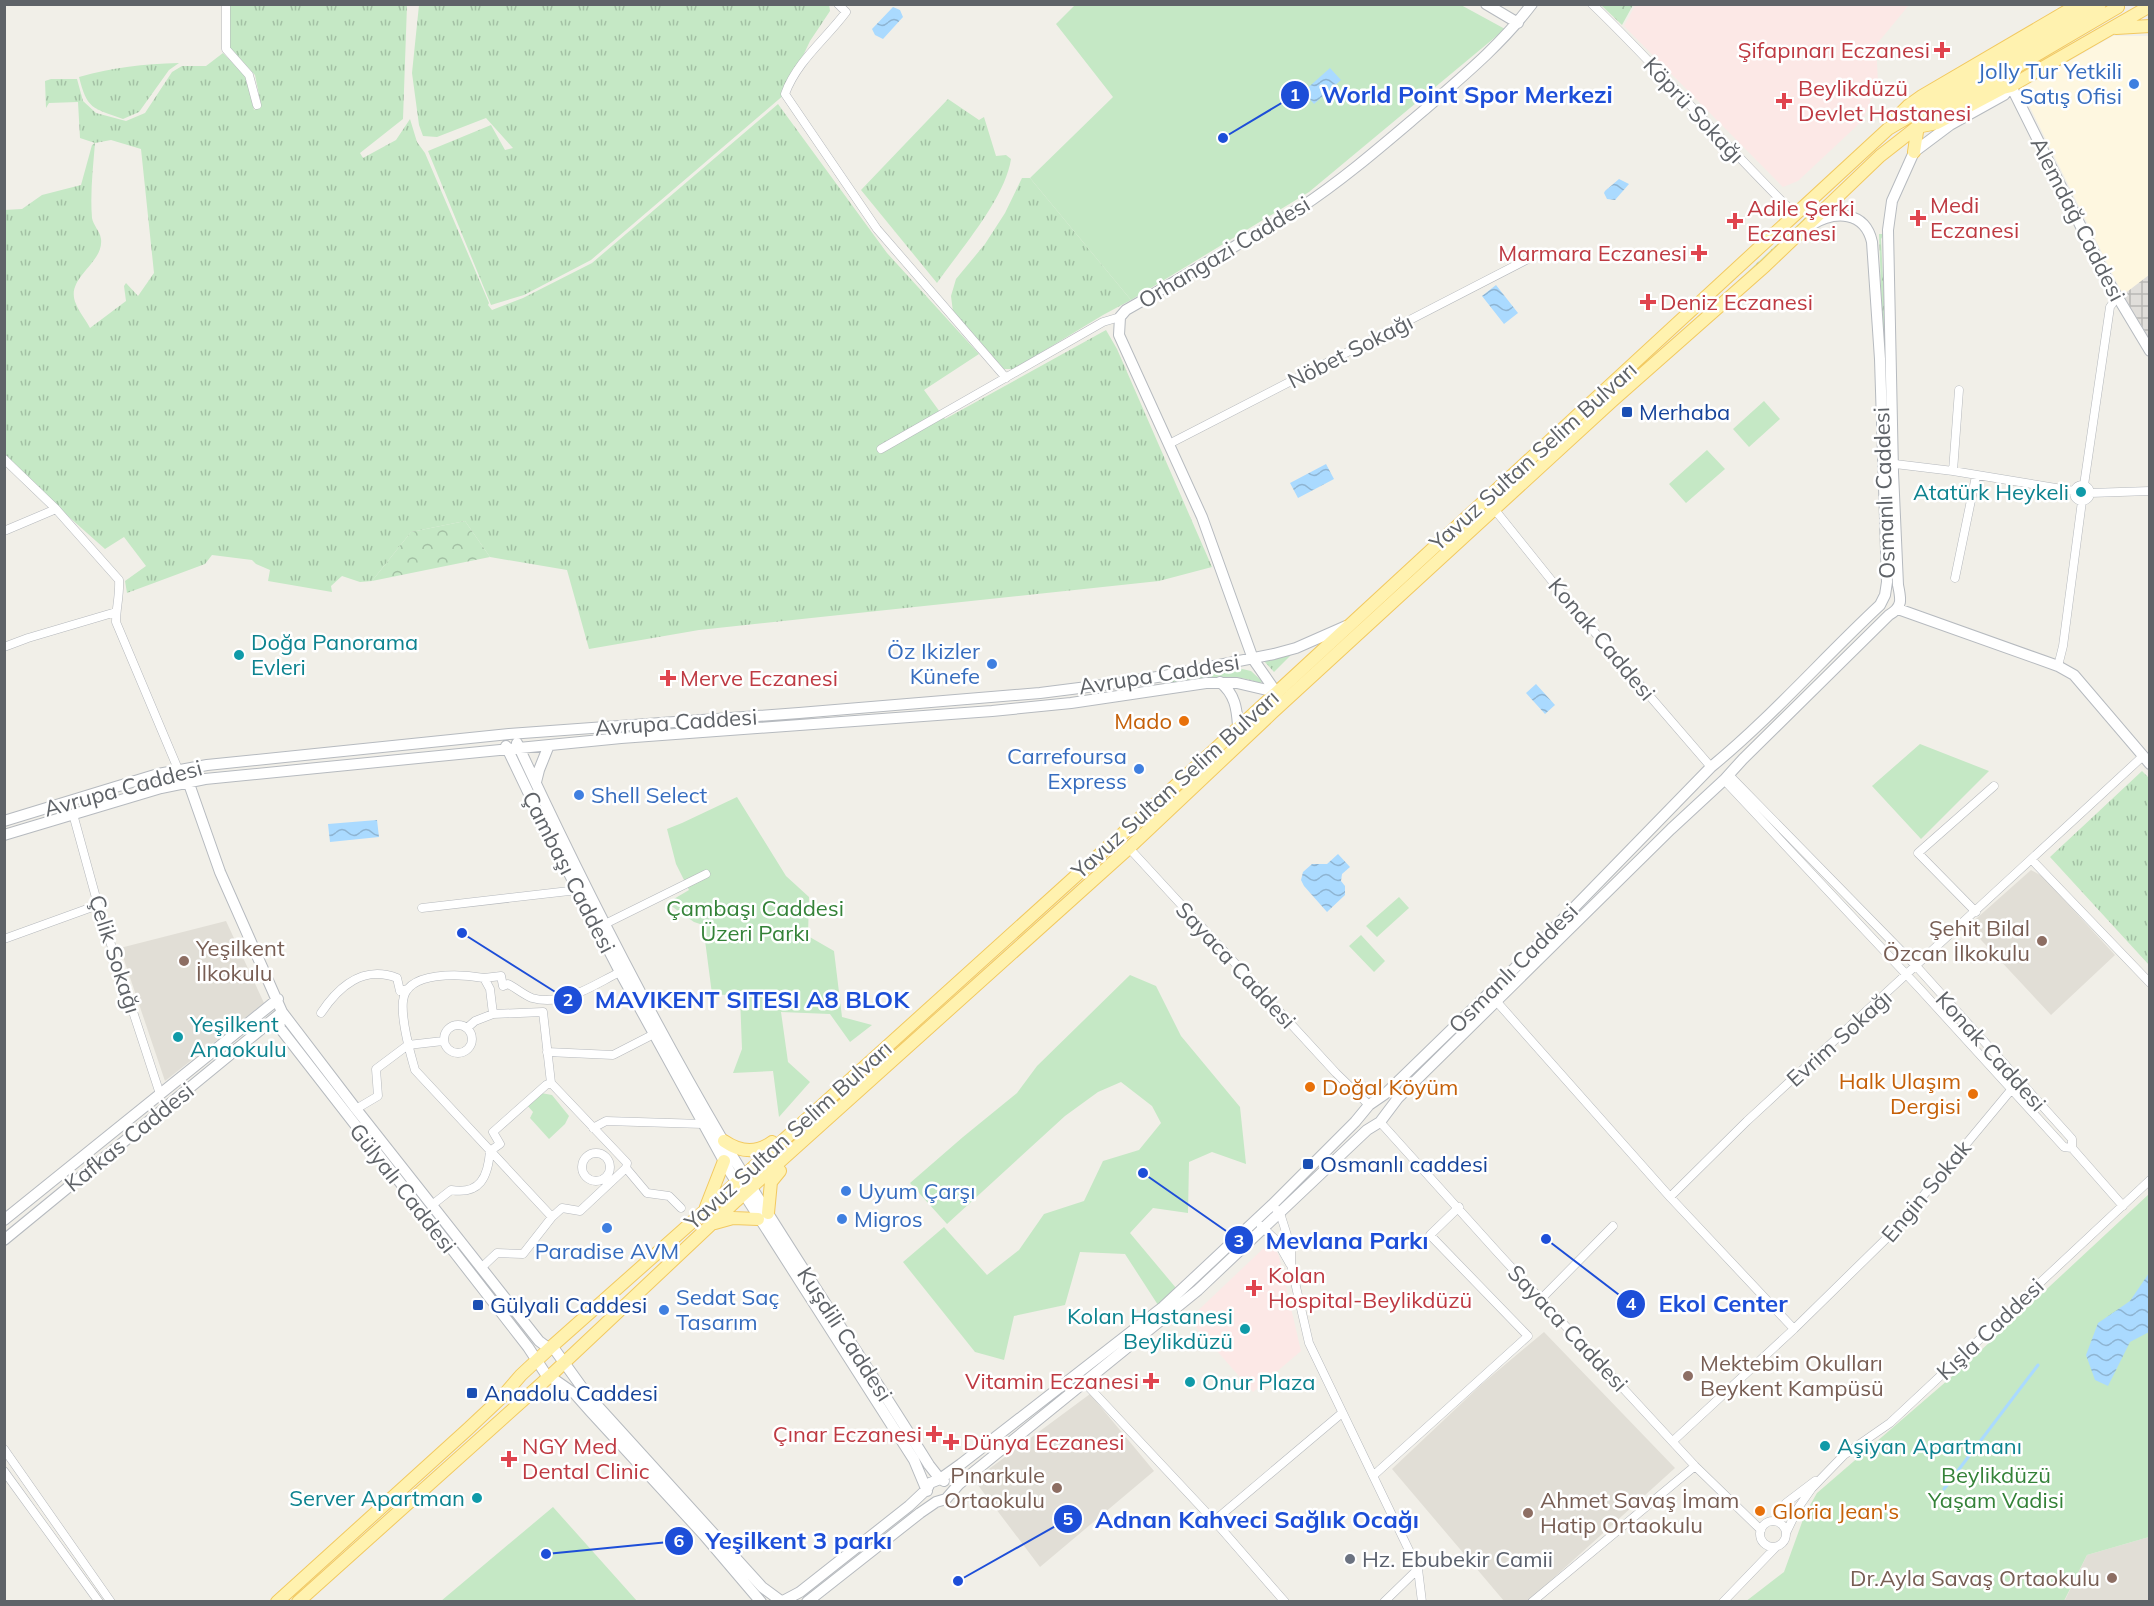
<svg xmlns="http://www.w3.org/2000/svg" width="2154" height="1606" font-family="Mulish,sans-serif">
	<defs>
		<pattern id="industrial-grid" width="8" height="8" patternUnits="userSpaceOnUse" patternTransform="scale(1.5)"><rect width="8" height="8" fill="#e0deda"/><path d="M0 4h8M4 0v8" fill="none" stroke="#b9b8b5"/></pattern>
		<pattern id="grass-tufts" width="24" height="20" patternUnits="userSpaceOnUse" patternTransform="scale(1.5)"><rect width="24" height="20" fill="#c5e8c5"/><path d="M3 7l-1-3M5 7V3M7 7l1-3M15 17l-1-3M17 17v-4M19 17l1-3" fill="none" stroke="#a3c0a4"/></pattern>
		<pattern id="forest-crowns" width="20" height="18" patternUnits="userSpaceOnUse" patternTransform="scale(1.5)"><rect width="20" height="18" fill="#c5e8c5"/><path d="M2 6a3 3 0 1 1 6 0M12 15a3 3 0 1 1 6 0" fill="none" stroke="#a3c0a4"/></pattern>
		<pattern id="water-waves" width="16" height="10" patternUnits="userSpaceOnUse" patternTransform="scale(1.5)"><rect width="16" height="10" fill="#aadaff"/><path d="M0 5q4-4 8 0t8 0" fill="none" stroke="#8eb4d2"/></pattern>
	</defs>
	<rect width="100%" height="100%" fill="#f1efe8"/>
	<path fill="#fef7e0" d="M2113,36H2149V275L2123,295L2021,89Z"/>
	<path fill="url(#industrial-grid)" d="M2149,275V338L2123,295Z"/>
	<path fill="#e1ded6" d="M2031,870L2042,876L2115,955L2051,1015L1968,926Z
		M226,921L264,1003L165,1081L120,948Z
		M1544,1332L1675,1468L1527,1602L1504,1601L1392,1469L1482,1384Z
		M1090,1394L1154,1471L1040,1567L974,1480Z
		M2149,1537V1601L2064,1602L2087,1555Z"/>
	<path fill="#fce8e6" d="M1636,4H1909V5L1876,45L1878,82L1863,120L1798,181L1783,187L1624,26Z
		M1267,1245L1276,1250L1279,1256L1301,1351L1253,1392L1189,1319Z"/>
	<path fill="url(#grass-tufts)" fill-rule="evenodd" d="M829,4L830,11L810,41L785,94L591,260L524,295L491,305L428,151L491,125L505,150L513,148L486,118L437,137L423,136L419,125L412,73L419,5Z
		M230,5H407L403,119L360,153L363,158L396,140L410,119L417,142L425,153L489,303L488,305L492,310L523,298L592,263L778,104L887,253L979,354L924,390L945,419L1106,330L1117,349L1212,567L1159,581L699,630L589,649L567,570L490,557L465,521L411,532L372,581L360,582L342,576L331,586L332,592L268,581L270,570L256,564L252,560L212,555L205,564L127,593L125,581L146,566L124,537L105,549L60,509L5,454L4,210L22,209L42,195L81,185L92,145L95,143L80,138L78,102L49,103L46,108L45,81L51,79H77L83,101L96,113L126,121L145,113L172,72L182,66H206L223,53L246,77L254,110L261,105L255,75L230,48ZM111,140L141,149L154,273L138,296L126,283L124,286L126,301L90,328C86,320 79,312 76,304C64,278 104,264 101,239C100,231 93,225 92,218C90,193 93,168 95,143Z
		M179,63L169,70L139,112L123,119C92,108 87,109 79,77C115,67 142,64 179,63Z
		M948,99L979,120L984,117L996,156L1006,155L1011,159C1005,199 960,250 937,283L861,190Z
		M1022,178H1030L1131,300L1103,315L1014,369H1004L953,312L951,296L956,279L985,244L1005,213Z
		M1806,217L1807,219L1711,310L1709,308Z
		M1879,234H1884L1881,239L1887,357L1888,468Z
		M1291,655L1274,672L1264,661Z
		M1238,668L1251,671L1263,682L1259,683C1232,671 1197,681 1168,684V681Z
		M2142,771L2150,779L2149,965L2050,857Z"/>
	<path fill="url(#forest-crowns)" d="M1601,5H1633L1622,25Z
		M465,521L490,557L372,581L411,532Z"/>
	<path fill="#c5e8c5" d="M1075,5H1461L1505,29L1309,192L1131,300L1030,178L1113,97L1056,24Z
		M1764,401L1780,419L1749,447L1733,429Z
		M1707,450L1725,469L1686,503L1669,484Z
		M1920,744L1989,771L1921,839L1872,786Z
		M737,797L786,876L809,897L808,936L834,951L842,1017L872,1025L850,1042L830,1014L781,1012L788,1062L810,1082L779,1117L773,1071L733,1073L742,1049L740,996L712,994L703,925L694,922L667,903L689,890L676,864L667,829L682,823Z
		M1399,897L1409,908L1377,937L1366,926Z
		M1361,935L1385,961L1374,972L1349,946Z
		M1130,975L1156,986L1181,1036L1240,1107L1246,1164L1212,1152L1189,1162L1188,1213L1153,1208L1130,1233L1176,1288L1158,1305L1125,1254L1080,1252L1065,1305L1014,1316L1004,1360L975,1352L903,1262L944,1227L987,1275L1019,1250L1044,1214L1084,1201L1103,1161L1139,1150L1161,1123L1152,1106L1121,1082L1098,1092L1065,1116L947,1224L910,1183L963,1137L1017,1093L1037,1066Z
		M541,1093L552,1095L569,1116L565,1124L549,1139L530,1118L533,1112L527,1105Z
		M2149,1194V1537L2087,1555L2064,1601L1745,1602L1784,1572L1805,1514L1817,1493L1963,1367Z
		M553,1507L637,1601H441Z"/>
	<path fill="url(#water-waves)" d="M893,7L900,10L903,17L883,39L875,35L872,29Z
		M1330,68L1341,80L1314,104L1303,92Z
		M1619,179L1629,184L1615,200L1607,199L1604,193L1605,191Z
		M1496,285L1518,313L1504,324L1482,296Z
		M1326,464L1334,479L1298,498L1290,483Z
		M1536,684L1555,705L1545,714L1526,693Z
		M377,820L379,837L330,842L328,824Z
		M1338,854L1350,867L1342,874L1341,881L1345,886V895L1327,912L1304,886L1301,880L1303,872L1312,864H1327Z
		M2149,1273V1332L2130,1342L2108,1386L2095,1380L2086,1355L2098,1323L2130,1301Z"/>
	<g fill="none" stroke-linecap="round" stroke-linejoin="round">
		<path stroke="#aadaff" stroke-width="3" d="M1944,1489L2038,1365"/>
		<defs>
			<path id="street" d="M226,4V49L249,75L257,105
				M838,4L846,12C825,40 797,61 785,94L877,229L1006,378
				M1592,4C1663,72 1726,147 1796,215
				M1169,444L1532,257
				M881,449L1103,322L1120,317
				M4,459L56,509L119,580C120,595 116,608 116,622L178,769
				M1895,464L1953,471L2074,491
				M1953,471L1959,390
				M2084,485L2110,307L2117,297
				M2074 493a8 8 0 1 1 16 0a8 8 0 1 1-16 0Z
				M2090,493L2150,491
				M1495,510L1572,606L1711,767
				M4,531L56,509
				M1955,578L1976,476
				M4,647L28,638L116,612
				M2058,666L2063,646L2082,501
				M1729,775L1917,967L2072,1139V1148
				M1724,780L1920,989L2064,1147L2072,1148L2123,1206
				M73,814L98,905L160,1094
				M1129,848L1336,1073L1369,1105
				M2032,860L2150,983
				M422,908L578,890
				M1976,912L1918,853L1994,786
				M605,924L706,874
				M4,939L98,905
				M484,978L501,976L503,986L508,984C516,988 524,995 532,998C564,1007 593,985 620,972
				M1497,1002L1670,1197L1794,1329
				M321,1013C339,986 363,965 397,978L400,991L407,989
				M444 1039a14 14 0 1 1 28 0a14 14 0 1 1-28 0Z
				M467,1028L475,1021L493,1014
				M547,1052L613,1055L654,1034
				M356,1109L378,1096L376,1069L408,1045L443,1041
				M1380,1122L1499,1254L1695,1466L1761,1530
				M593,1128L606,1121L703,1124
				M582 1167a14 14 0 1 1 28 0a14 14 0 1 1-28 0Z
				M626,1168L647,1193L669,1196L681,1208
				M1670,1197L1747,1121L2142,757
				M432,1205L451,1190C480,1195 488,1177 490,1151L500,1144L493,1132L546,1085L551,1083
				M1276,1209L1280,1213L1291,1248V1265L1309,1343L1418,1569L1384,1602
				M1261,1226L1277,1241L1290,1264
				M481,1268L497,1253L523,1254L552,1217L415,1070C410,1053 401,1018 403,1001C406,970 462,974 484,978L490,989L493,1014L543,1012L551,1083L627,1163L626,1168L580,1211L562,1208L552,1217
				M1541,1299L1613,1226
				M1085,1383L1218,1525L1285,1602
				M1673,1441L1794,1329L1893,1232L2011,1090
				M4,1449L111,1602
				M4,1471L99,1602
				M1374,1475L1528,1336L1430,1235L1459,1207
				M1760 1534a13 13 0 1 1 26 0a13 13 0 1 1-26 0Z
				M1214,1521L1342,1413
				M1776,1521L1786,1503L1815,1481
				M1786,1533L1798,1508L1812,1488L1844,1455L1890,1423L2150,1180
				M1418,1569L1422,1602
				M1532,1602L1695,1466
				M1723,1602L1776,1547"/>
			<path id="secondary" d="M1486,4L1518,23
				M1898,609L2058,666L2074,675L2150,764
				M1220,682C1235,694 1237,709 1238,726
				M1276,692L1253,659L1202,517L1119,335L1120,317L1126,310L1140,302L1300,208C1344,179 1384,144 1423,111C1462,77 1501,45 1532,4
				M517,743C579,877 647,1011 722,1139C788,1249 861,1356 929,1465L940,1479L944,1481
				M506,746L540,817L620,972L730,1172L914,1460L927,1491
				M188,781L220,872L282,1012L356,1109L539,1341L547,1347L555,1350L586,1393L762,1587L781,1601
				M536,782L539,770L549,745
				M4,821L158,774L207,765L509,734L799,713L1040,693L1103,685L1164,676L1274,654L1296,648L1346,626
				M4,835L161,788L205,779L621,738L992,711L1071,703L1206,683H1237L1276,692
				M282,1012L279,1021L280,1028L528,1347L545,1373L575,1394L590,1411L704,1535L761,1602
				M4,1220L278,999
				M4,1240L282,1012
				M783,1601L800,1592L909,1506L927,1489L930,1483L940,1479L961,1464L1163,1307L1272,1205L1355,1122L1369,1105L1385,1094L1521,962L1711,767C1772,717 1823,658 1880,605L1885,595L1887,582L1880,359L1872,242C1865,211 1835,210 1811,225
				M807,1602L920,1513L936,1502L946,1499L959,1484L1198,1290L1367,1130L1380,1122L1398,1098L1671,829L1724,780L1743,759L1889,615C1903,607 1901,599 1898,585L1893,472L1888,230L1892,201L1914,152L1950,125L2004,95L2011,86L2108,281L2150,351"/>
			<path id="primary" d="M2116,28L2150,26
				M1897,117L1908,106L1922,96L2079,4
				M1922,126L1937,123L2003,88L2011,86L2150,6
				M1914,152L1918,125
				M724,1141C740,1152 756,1154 772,1142
				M706,1207L724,1161
				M768,1213L771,1182L780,1171
				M715,1223L733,1218L758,1219
				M277,1602L468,1429L502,1397L521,1375L550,1348L727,1191L1161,799L1888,129L2100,4
				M298,1602L550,1376L736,1201L1129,848L1272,713L1612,401L1765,266L1880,156L1926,120L2118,7"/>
		</defs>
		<use href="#street" stroke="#b5b8bc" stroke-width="9"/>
		<use href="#secondary" stroke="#b6babf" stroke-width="12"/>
		<use href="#primary" stroke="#f2c960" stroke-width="14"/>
		<use href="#street" stroke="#fff" stroke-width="8"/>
		<use href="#secondary" stroke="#fff" stroke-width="10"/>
		<use href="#primary" stroke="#fff2af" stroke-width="12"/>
	</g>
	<g fill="#e0444e" stroke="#fff" stroke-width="2">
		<path d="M1939 41h6v6h6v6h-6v6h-6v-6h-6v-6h6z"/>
		<path d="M1781 92h6v6h6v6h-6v6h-6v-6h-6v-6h6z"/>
		<path d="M1915 209h6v6h6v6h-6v6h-6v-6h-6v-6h6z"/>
		<path d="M1732 212h6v6h6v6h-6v6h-6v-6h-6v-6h6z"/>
		<path d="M1696 244h6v6h6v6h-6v6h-6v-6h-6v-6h6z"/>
		<path d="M1645 293h6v6h6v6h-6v6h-6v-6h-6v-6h6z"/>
		<path d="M665 669h6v6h6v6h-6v6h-6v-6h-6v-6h6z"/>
		<path d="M1251 1279h6v6h6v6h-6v6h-6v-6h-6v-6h6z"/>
		<path d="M1148 1372h6v6h6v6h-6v6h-6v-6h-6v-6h6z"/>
		<path d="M931 1425h6v6h6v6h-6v6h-6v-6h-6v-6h6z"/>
		<path d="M948 1433h6v6h6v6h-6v6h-6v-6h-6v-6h6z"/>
		<path d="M506 1450h6v6h6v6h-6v6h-6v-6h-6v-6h6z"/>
	</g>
	<g fill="#3f7fe0" stroke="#fff" stroke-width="2">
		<circle cx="2134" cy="84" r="6"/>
		<circle cx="992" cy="664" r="6"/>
		<circle cx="1139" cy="769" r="6"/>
		<circle cx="579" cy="795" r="6"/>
		<circle cx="846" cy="1191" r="6"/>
		<circle cx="842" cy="1219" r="6"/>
		<circle cx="607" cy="1228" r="6"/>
		<circle cx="664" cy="1310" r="6"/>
	</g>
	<g fill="#1a4fb4" stroke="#fff" stroke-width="2">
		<rect x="1621" y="406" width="12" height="12" rx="3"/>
		<rect x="1302" y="1158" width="12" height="12" rx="3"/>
		<rect x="472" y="1299" width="12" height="12" rx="3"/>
		<rect x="466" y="1387" width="12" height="12" rx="3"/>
	</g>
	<g fill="#0f9aa8" stroke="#fff" stroke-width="2">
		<circle cx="2081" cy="492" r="6"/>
		<circle cx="239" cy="655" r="6"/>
		<circle cx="178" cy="1037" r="6"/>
		<circle cx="1245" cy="1329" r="6"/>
		<circle cx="1190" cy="1382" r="6"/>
		<circle cx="1825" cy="1446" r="6"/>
		<circle cx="477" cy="1498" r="6"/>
	</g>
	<g fill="#e8710a" stroke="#fff" stroke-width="2">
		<circle cx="1184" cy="721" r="6"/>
		<circle cx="1310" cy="1087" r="6"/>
		<circle cx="1973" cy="1094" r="6"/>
		<circle cx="1760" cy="1511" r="6"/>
	</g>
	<g fill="#8d6e63" stroke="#fff" stroke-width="2">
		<circle cx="2042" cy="941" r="6"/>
		<circle cx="184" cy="961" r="6"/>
		<circle cx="1688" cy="1376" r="6"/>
		<circle cx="1057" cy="1488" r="6"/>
		<circle cx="1528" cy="1513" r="6"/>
		<circle cx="2112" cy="1578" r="6"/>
	</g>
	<circle fill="#6b7280" stroke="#fff" stroke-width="2" cx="1350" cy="1559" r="6"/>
	<g text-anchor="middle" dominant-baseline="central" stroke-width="5" stroke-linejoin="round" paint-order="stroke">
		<g font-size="22" fill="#be3a42" stroke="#fff" text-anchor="start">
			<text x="1930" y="50" text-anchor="end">Şifapınarı Eczanesi</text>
			<text x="1798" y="88">Beylikdüzü<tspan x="1798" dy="25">Devlet Hastanesi</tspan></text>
			<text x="1930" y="205">Medi<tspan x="1930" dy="25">Eczanesi</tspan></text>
			<text x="1747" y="208">Adile Şerki<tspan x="1747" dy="25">Eczanesi</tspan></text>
			<text x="1687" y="253" text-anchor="end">Marmara Eczanesi</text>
			<text x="1660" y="302">Deniz Eczanesi</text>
			<text x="680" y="678">Merve Eczanesi</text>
			<text x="1268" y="1275">Kolan<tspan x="1268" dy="25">Hospital-Beylikdüzü</tspan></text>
			<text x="1139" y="1381" text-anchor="end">Vitamin Eczanesi</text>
			<text x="922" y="1434" text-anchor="end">Çınar Eczanesi</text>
			<text x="963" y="1442">Dünya Eczanesi</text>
			<text x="522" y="1446">NGY Med<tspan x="522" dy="25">Dental Clinic</tspan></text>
		</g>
		<g font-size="22" fill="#366cbe" stroke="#fff" text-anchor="start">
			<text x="2122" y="71" text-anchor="end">Jolly Tur Yetkili<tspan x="2122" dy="25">Satış Ofisi</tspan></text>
			<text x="980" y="651" text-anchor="end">Öz Ikizler<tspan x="980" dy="25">Künefe</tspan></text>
			<text x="1127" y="756" text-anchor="end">Carrefoursa<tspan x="1127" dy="25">Express</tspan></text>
			<text x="591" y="795">Shell Select</text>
			<text x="858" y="1191">Uyum Çarşı</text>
			<text x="854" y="1219">Migros</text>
			<text x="607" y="1251" text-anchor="middle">Paradise AVM</text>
			<text x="676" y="1297">Sedat Saç<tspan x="676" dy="25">Tasarım</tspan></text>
		</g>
		<g font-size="22" fill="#5f6368" stroke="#fff">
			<text transform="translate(1694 110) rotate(47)">Köprü Sokağı</text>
			<text transform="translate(2078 219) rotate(63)">Alemdağ Caddesi</text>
			<text transform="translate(1224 252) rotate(-31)">Orhangazi Caddesi</text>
			<text transform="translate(1350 351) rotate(-27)">Nöbet Sokağı</text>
			<text transform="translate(1533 456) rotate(-42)">Yavuz Sultan Selim Bulvarı</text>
			<text transform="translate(1884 493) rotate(-92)">Osmanlı Caddesi</text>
			<text transform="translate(1602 639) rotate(50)">Konak Caddesi</text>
			<text transform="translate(1159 674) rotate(-9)">Avrupa Caddesi</text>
			<text transform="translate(676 722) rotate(-4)">Avrupa Caddesi</text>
			<text transform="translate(1175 784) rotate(-42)">Yavuz Sultan Selim Bulvarı</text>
			<text transform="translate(123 788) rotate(-15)">Avrupa Caddesi</text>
			<text transform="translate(569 872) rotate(63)">Çambaşı Caddesi</text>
			<text transform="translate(115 954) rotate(72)">Çelik Sokağı</text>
			<text transform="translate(1236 965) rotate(47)">Sayaca Caddesi</text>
			<text transform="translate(1513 968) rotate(-45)">Osmanlı Caddesi</text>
			<text transform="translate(1839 1038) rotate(-42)">Evrim Sokağı</text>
			<text transform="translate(1991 1051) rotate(48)">Konak Caddesi</text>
			<text transform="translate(788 1135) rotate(-42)">Yavuz Sultan Selim Bulvarı</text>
			<text transform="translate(129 1137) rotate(-39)">Kafkas Caddesi</text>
			<text transform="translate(403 1188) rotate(52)">Gülyalı Caddesi</text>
			<text transform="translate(1926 1191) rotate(-50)">Engin Sokak</text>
			<text transform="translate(1568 1328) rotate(47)">Sayaca Caddesi</text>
			<text transform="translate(1990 1329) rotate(-43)">Kışla Caddesi</text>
			<text transform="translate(845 1334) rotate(57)">Kuşdili Caddesi</text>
		</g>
		<g font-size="22" fill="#164399" stroke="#fff" text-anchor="start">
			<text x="1639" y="412">Merhaba</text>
			<text x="1320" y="1164">Osmanlı caddesi</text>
			<text x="490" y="1305">Gülyali Caddesi</text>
			<text x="484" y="1393">Anadolu Caddesi</text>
		</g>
		<g font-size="22" fill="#0d838f" stroke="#fff" text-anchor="start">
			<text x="2069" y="492" text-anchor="end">Atatürk Heykeli</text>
			<text x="251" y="642">Doğa Panorama<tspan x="251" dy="25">Evleri</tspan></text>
			<text x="190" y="1024">Yeşilkent<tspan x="190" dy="25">Anaokulu</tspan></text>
			<text x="1233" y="1316" text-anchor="end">Kolan Hastanesi<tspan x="1233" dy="25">Beylikdüzü</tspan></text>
			<text x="1202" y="1382">Onur Plaza</text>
			<text x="1837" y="1446">Aşiyan Apartmanı</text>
			<text x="465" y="1498" text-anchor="end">Server Apartman</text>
		</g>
		<g font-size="22" fill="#c56008" stroke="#fff" text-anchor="end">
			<text x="1172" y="721">Mado</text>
			<text x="1961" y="1081">Halk Ulaşım<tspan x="1961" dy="25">Dergisi</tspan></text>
			<text x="1322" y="1087" text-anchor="start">Doğal Köyüm</text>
			<text x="1772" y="1511" text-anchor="start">Gloria Jean's</text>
		</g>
		<g font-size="22" fill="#348238" stroke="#fff">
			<text x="755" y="908">Çambaşı Caddesi<tspan x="755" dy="25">Üzeri Parkı</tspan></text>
			<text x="1996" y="1475">Beylikdüzü<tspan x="1996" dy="25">Yaşam Vadisi</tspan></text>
		</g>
		<g font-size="22" fill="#785e54" stroke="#fff" text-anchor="end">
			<text x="2030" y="928">Şehit Bilal<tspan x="2030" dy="25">Özcan İlkokulu</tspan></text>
			<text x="196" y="948" text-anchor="start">Yeşilkent<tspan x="196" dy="25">İlkokulu</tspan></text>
			<text x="1700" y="1363" text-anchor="start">Mektebim Okulları<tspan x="1700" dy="25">Beykent Kampüsü</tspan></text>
			<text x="1045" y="1475">Pınarkule<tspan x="1045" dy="25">Ortaokulu</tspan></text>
			<text x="1540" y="1500" text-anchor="start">Ahmet Savaş İmam<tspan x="1540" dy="25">Hatip Ortaokulu</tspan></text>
			<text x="2100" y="1578">Dr.Ayla Savaş Ortaokulu</text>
		</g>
		<g font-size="22" fill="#5b616d" stroke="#fff" text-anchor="start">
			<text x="1362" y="1559">Hz. Ebubekir Camii</text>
		</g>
	</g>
	<path fill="none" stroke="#1d4ed8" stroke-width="2" d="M1223 138L1295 95M462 933L568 1000M1143 1173L1239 1240M1546 1239L1631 1304M958 1581L1068 1519M546 1554L679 1541"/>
	<g fill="#1d4ed8" stroke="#fff" stroke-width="2">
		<circle cx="1223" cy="138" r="6"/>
		<circle cx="462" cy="933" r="6"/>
		<circle cx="1143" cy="1173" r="6"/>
		<circle cx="1546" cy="1239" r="6"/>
		<circle cx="958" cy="1581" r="6"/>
		<circle cx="546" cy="1554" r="6"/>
		<circle cx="1295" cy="95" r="15"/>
		<circle cx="568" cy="1000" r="15"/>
		<circle cx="1239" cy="1240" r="15"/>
		<circle cx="1631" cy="1304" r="15"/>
		<circle cx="1068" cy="1519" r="15"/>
		<circle cx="679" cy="1541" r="15"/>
	</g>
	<g font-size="18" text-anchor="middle" font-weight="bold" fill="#fff">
		<text x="1295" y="101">1</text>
		<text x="568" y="1006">2</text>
		<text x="1239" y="1247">3</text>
		<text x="1631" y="1310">4</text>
		<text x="1068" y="1525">5</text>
		<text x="679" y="1547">6</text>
	</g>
	<g font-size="24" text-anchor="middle" font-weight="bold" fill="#1d4ed8" stroke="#fff" stroke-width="5" stroke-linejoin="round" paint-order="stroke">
		<text x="1467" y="103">World Point Spor Merkezi</text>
		<text x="752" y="1008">MAVIKENT SITESI A8 BLOK</text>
		<text x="1347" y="1249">Mevlana Parkı</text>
		<text x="1723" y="1312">Ekol Center</text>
		<text x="1257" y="1528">Adnan Kahveci Sağlık Ocağı</text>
		<text x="799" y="1549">Yeşilkent 3 parkı</text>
	</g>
	<rect width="2154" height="1606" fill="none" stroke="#5f6368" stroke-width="12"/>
</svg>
